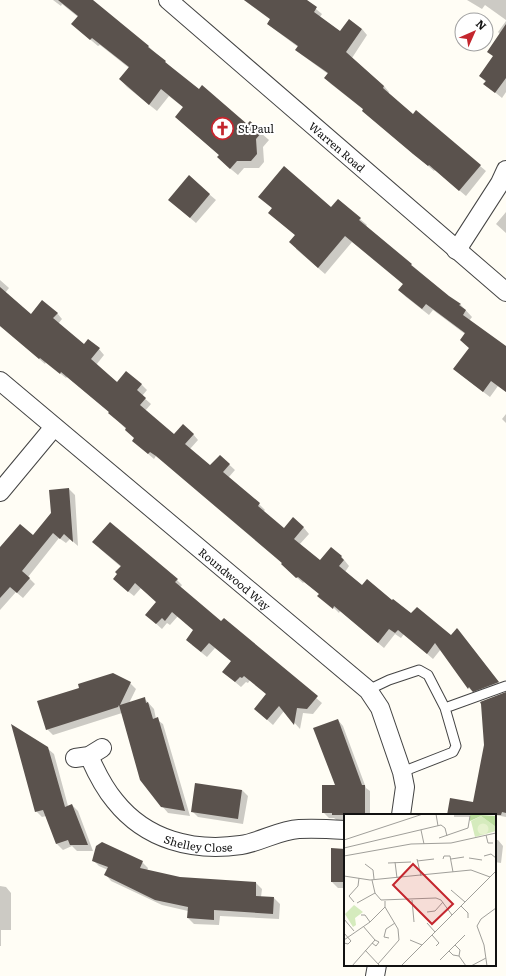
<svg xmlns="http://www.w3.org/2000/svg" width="506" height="976" font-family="Literata,serif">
	<rect width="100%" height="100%" fill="#fffdf5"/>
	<path fill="#0003" d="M53,0H92L148,46L173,69L199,90L248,125L261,133L269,140L263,147L264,162L259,168H244L238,175L226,165L220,156L176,117L184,108L169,96L157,111L127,87L120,79L129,68L100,45L98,46L80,31L78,17L62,4L61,6Z
		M244,0H305L322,14L320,17L341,32L362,29L367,35L352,58L384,86L389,92L388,94L413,115L416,112L486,171L466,196L435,170L434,171L369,116L364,110L331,84L325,78L328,74L302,55L296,50L298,47L274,29L268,24L271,20Z
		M467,0H506V20L485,5L482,9Z
		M506,21V92L502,98L485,84L486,82L480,76L494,57L488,51L500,34L498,32Z
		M189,177L216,200L196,223L175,205Z
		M339,200L360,219L367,225L366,226L449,297L460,304L472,317L469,321L506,348V392L498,386L490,397L461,375L454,369L470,349L461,340L465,334L433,310L429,315L406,297L399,290L404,285L352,242L325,274L296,249V236L269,213L273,209L266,203L331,209Z
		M506,212V233L496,224Z
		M0,280L9,288L5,293L31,315L57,313L62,319L58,324L84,345L99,349L104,355L96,365L118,383L126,372L142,385L147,390L142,396L151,404L145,411L174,436L193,434L198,440L190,449L210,467L220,456L235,470L228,478L259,504L265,510L263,512L284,529L293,519L304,528L309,534L299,545L320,562L341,556L349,566L345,572L363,586L392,601L411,615L452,637L458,629L503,688L474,693L469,688L441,649L433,659L404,634L401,638L395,634L384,648L340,611L339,613L320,594L304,582L303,583L288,570L283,564L163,462L156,456L154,459L139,446L135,438L110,413L67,377L66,378L46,362L45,364L0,326Z
		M506,414V423L502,419Z
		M69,489L75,495L78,546L70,539L66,543L59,538L28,577L35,584L23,598L16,592L0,610V549L34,536Z
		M99,548L177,580L182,585L180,588L221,622L224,619L322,703L313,714L303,713L300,729L284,711L273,725L255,709L267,694L250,680L248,683L246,682L241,687L223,672L232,662L215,648L207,657L192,645L194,630L178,616L170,625L167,623L162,629L152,620L157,602L141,588L134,596L120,585L121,567Z
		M130,683L136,689L129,703L144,698L154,709L156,719L163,724L190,816L168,813L162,806L122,713L53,735L47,729Z
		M506,693V817L485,813L484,815H449L474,804Z
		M338,720L343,726L366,788L370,791V815H345V822H339L334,818H329L323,812L337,786Z
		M47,748L54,754L68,806L72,805L78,811L93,851H77L72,846L63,850L57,844L46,816L42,817L36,811Z
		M242,790L248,796L243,824L198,817L192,811Z
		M495,840H498L503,846L501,863L495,862Z
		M345,850V888H338L332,882Z
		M93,860L142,862L148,868L147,871L180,878L256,883L262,889L261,897L274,898L280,904L279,919L220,916L219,925L194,924L188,918V911L162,905L111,881L106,875L108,870L99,866Z
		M0,886L6,887L11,893V930H1V946H0Z"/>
	<path fill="#5a524d" d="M58,0H93L149,46L148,47L166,61L165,62L199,89L202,85L247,124L250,121L262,132L256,139L257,154L251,161H237L230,169L217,157L219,155L175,117L183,107L161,89L149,105L119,79L129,67L92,38L90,40L71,24L78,16Z
		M244,0H307L317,7L314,12L340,31L349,19L362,29L346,52L384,86L383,88L413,114L416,110L481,165L459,191L429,165L428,166L413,154L362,111L363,109L324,78L328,73L295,50L298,46L267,24L270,19Z
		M506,24V78L495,93L483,84L486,81L479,76L493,56L487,52Z
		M284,166L331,207L338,199L361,218L359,220L412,264L411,265L449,296L461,304L459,305L466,310L463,315L506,346V392L491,381L483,392L453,369L469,348L460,340L465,333L426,304L422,309L398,290L403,284L345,236L318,268L289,242L295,235L268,213L272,208L258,197Z
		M189,175L210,194L190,218L168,200Z
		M0,287L31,314L42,300L58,313L53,318L84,344L88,339L100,348L91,359L117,382L126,371L142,384L137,390L146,398L140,405L174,434L183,424L194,434L185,444L210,465L220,455L230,464L223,472L260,503L258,506L284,528L293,517L304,527L294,539L320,560L331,547L342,556L341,557L344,560L339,566L362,585L367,579L392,600L393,599L411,613L417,607L451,635L457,628L499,682L473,692L469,687L468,689L435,643L427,654L398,630L395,633L389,629L378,643L334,606L333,609L317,596L319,594L298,577L296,578L281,564L282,563L275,557L156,456L150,452L148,454L132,441L134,438L125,430L126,428L108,413L109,412L61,372L60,374L40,358L39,359L0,326Z
		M69,488L73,542L64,534L60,539L53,533L22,571L30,578L17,593L10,587L0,598V547L20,524L33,535L51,513L49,490Z
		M110,522L178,579L175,582L221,621L224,618L318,696L307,709L297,708L294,725L279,706L267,720L254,709L266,694L244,676L242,678L240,677L235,682L222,672L231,661L209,643L201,652L186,640L193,630L172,612L165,621L162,618L156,624L145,615L156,602L135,583L128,592L113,579L117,574L115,572L121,566L92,542Z
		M113,673L131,682L120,705L145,697L146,703L148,702L153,719L158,717L185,811L161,807L140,780L119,705L118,707L46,730L37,701L79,688L78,684Z
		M506,692V813L502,812L501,815H447L450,798L473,802L484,745L481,704L480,702Z
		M338,719L362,785H365V815H332V813H322V785H335L313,728Z
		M11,724L48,747L65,807L72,804L88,845H70L68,840L56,844L43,810L35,812Z
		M195,783L242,790L238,819L191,812Z
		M102,842L143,861L140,868L180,877L256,882V896L274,897L273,914L214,910V920L187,918L188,907L155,900L104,875L108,867L92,861L96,846Z
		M331,848L345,849V882H331Z"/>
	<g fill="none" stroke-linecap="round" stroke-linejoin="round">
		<defs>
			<path id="lane" d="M368,690L389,680L419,670L428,675L445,708L456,746L453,752L402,772
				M445,708L506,686"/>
			<g id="street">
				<path id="s1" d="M168,0L506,292"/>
				<path d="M456,250L462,242L500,183L506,170"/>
				<path id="s2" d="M0,381L368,690L380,708L402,772L405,787L401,815"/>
				<path d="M0,492L54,427"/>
				<path id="s3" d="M89,756C96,772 104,788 115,801C146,840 193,852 241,845C261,842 279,830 299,829C314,828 330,829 345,830"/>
				<path d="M75,758L89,756L102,748"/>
				<path d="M375,976L377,965"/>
			</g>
		</defs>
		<use href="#lane" stroke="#444" stroke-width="11"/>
		<use href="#street" stroke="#444" stroke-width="20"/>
		<use href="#lane" stroke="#fff" stroke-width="9"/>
		<use href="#street" stroke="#fff" stroke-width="18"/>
	</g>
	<defs>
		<symbol id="church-ring" viewBox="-11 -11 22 22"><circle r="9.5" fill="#fff" stroke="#c4262e" stroke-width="1.5"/><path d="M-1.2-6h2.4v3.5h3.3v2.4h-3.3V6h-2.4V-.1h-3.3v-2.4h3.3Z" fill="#c4262e"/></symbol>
	</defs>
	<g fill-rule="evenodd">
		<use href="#church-ring" x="210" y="116" width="25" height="25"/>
	</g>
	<g text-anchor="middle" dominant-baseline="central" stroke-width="4" stroke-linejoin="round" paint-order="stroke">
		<g font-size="11" fill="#111" stroke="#fff" text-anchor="start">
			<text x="238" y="128">St Paul</text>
		</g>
		<g font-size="11" fill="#111" stroke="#fff">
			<text stroke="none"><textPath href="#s1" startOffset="224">Warren Road</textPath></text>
			<text stroke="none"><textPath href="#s2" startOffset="307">Roundwood Way</textPath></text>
			<text stroke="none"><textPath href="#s3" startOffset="149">Shelley Close</textPath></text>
		</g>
	</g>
	<g transform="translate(344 814)">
		<rect width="152" height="152" fill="#fffdf5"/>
		<path d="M137,2L152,13V17L131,23L127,7ZM10,91L19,98L11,104L12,111L9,113L1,100Z" fill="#d5ebbd"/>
		<path d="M120,0L152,2V13L137,2L126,7V1Z" fill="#b9dc9c"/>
		<path d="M133.5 15a5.5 5.5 0 1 1 11 0a5.5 5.5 0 1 1-11 0Z" fill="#e6f2cf"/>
		<path fill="none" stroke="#a09f9a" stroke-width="1" d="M92,0L94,12M77,16L80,30M142,21L144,29H149M95,24L124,14L126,2H110M0,26L79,0M0,34L97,11L101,14L103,22M0,42L67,30L107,29L152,19M140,42L147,40L152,44M125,44L138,46M73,45L77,62M99,45L100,42H106L109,58M107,45L120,43M73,47L90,45M51,48L53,64M44,49L67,48M21,50L29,56L30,65M0,62L26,66L127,56L146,63M28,66L31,79L37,86L92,84L97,86L108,101M107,76L121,88M68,86L70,108M10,88L5,82L14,72L15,64M13,89L31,79M117,92L124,99V104M83,98L91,97L99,88M17,101H21L26,108M0,105L10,117M83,109L91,118M19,112L31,126M0,119L7,127L4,130L0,129M88,121L95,129L92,132M45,124L40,123L42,115L51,109M0,126L26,108L41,93M66,126L78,131M21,136L36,152M105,137L109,141L115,142L116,136L111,131M115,142L122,152M96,146L121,121M34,150L55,126L54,115L41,93V87M8,152L31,126L35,128L32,132L28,129M57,152L152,57M127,152L142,144M143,152L140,131L133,112L137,105L152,94"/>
		<path fill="#c4262e" fill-opacity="0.15" stroke="#c4262e" stroke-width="2" d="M69,50L109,90L88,110L49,71Z"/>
		<rect width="152" height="152" fill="none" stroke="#111" stroke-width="2"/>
	</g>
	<g transform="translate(474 32) rotate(45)"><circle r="19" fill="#ffffff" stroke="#a0a0a0"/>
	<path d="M0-3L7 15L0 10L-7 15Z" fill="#c4262e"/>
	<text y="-6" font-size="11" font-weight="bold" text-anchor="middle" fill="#111111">N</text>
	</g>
</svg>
